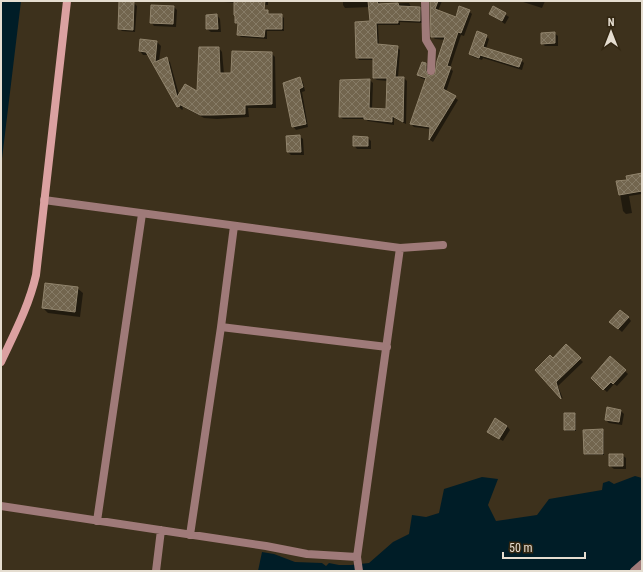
<svg xmlns="http://www.w3.org/2000/svg" width="643" height="572" font-family="'Roboto Condensed',sans-serif">
	<defs>
		<pattern id="building-cross-hatch" width="8" height="8" patternUnits="userSpaceOnUse"><rect width="8" height="8" fill="#72654e"/><path d="M0 0l8 8M0 8l8-8" fill="none" stroke="#867b66"/></pattern>
	</defs>
	<rect width="100%" height="100%" fill="#3d311c"/>
	<path fill="#001d27" d="M1,1H21L1,167Z
		M635,476L642,478V571H258L262,552L274,554L295,562L322,563L326,566L329,563L339,565H351L369,563L393,542L409,534L412,515L426,517L439,513L444,489L482,477L498,479L488,505L496,521L537,515L549,499L602,490L603,483L609,481L614,484Z"/>
	<path fill="#0007" d="M120,1H130L129,3H134L137,6L135,32L122,31L119,28Z
		M210,1H268V5Z
		M343,1H379L380,4L409,3L411,7L419,8L422,11V23L400,22V25H378L379,46L397,47L400,50L398,78H404L407,81L406,124L394,118V125L368,121L365,119H343L340,117L370,80L373,83L372,109L387,110L388,81L377,80L374,78V60H359L357,57L371,22L370,7L345,8L343,5Z
		M432,1H442L438,11L456,18L469,11L472,14L464,36L461,35L450,68L453,71L446,92L458,100L433,142L430,140L431,129L414,127L411,124L427,80L421,78L418,75L425,64L428,67L429,77L436,75L446,40L435,39L432,36Z
		M520,1H545L542,8Z
		M174,7L177,10L176,27L154,26L151,22Z
		M494,7L509,17L505,24L490,14Z
		M267,12L270,15H281L284,18V31H267V39L241,37L238,34L239,25L236,23Z
		M217,15L220,19L221,32H211L207,29Z
		M554,33L558,36V46H545L542,43Z
		M486,36L489,39L486,49L521,60L524,63L522,70L483,58L482,60L473,57L470,54Z
		M157,42L161,46L159,61L166,58L170,62L179,95L198,93L219,48L222,52L224,74H232L271,53L275,57L276,108H248L249,117L217,119L204,118L182,106L183,109L182,110L178,106L149,55H143L140,51Z
		M299,79L303,82L305,91L302,92L308,127L296,130L293,126Z
		M299,136L303,139L304,155H291L288,152Z
		M368,138L371,141V149H357L354,145Z
		M642,171V194L629,196L632,213L626,214L623,211L618,182L628,180L641,175V172Z
		M77,288L83,293L80,317L48,313L43,308Z
		M628,317L631,321L622,332L614,325Z
		M566,346L583,362L558,386L563,399L536,370L553,360Z
		M611,358L628,374L617,386L614,384L607,392L592,378Z
		M621,411L624,414L622,425L609,423L606,420Z
		M574,414L576,415V431H566L565,430Z
		M507,426L510,430L503,441L492,435Z
		M602,430L604,432V455H587L585,454L584,431Z
		M622,455L626,458V469H614L610,466Z"/>
	<path fill="url(#building-cross-hatch)" stroke="#91846c" d="M119,1L134,2L133,30L118,29Z
		M234,1H265L264,10H268V14H282V29H265L264,37L237,35L238,23H235V16L234,15Z
		M368,1H377L378,4L398,3L399,6L420,7V21L398,20V23H376L377,44L398,46L395,77H404L403,122L392,116V122L364,119V117H339L340,80L370,79L369,108L386,109L387,78H373V58H356L355,22L370,21Z
		M430,1H438L435,9L456,17L459,6L470,10L461,33L458,32L447,66L451,67L443,89L456,96L429,140L430,127L410,124L426,78L417,75L422,62L426,63V71L428,75L431,76L435,74L437,61L445,37H431Z
		M151,5L174,6L173,24L150,23Z
		M493,6L506,13L502,21L489,14Z
		M217,14L218,29H206V15Z
		M477,31L487,35L483,47L522,59L519,67L480,55L479,58L469,54Z
		M555,32V43L541,44V33Z
		M140,39L157,41L155,62L167,57L177,97L185,84L197,91L199,47H219L220,73H231L232,51L272,52V104L245,105V114L212,115H200L179,104L180,106L177,107L146,52L139,51Z
		M300,77L303,87L299,89L306,124L292,127L283,83Z
		M300,135L301,152H287L286,136Z
		M353,136L368,137V146H353Z
		M642,173V191L619,195L616,181L627,180L626,176Z
		M45,283L78,287L75,312L42,308Z
		M620,310L629,317L618,329L609,322Z
		M566,344L581,358L556,382L561,399L535,370L550,355L553,358Z
		M610,356L626,370L613,384L611,382L603,390L591,378Z
		M607,407L621,410L619,422L605,420Z
		M564,413H575V430H564Z
		M495,418L507,426L499,439L487,432Z
		M603,429V454H584L583,430Z
		M609,454H623V466H609Z"/>
	<g fill="none" stroke-linecap="round" stroke-linejoin="round">
		<path stroke="#9f7a79" stroke-width="8" d="M425,1L426,40L432,50L431,71
			M44,200L400,248L443,245
			M221,327L387,347
			M1,506L266,546L307,554L357,557
			M97,521L142,214
			M190,535L221,327L234,226
			M156,571L161,530
			M359,571L357,557L400,248
			M634,571L642,564"/>
		<path stroke="#dba1a1" stroke-width="8" d="M1,362C14,334 29,306 36,275L67,1"/>
	</g>
	<rect width="643" height="572" fill="none" stroke="#e5ddd0" stroke-width="4"/>
	<g transform="translate(611 32)" stroke="#332712" stroke-width="3" paint-order="stroke">
	<path d="M0-3L7 15L0 10L-7 15Z" fill="#e5ddd0"/>
	<text y="-6" font-size="11" font-weight="bold" text-anchor="middle" fill="#e5ddd0">N</text>
	</g>
	<path d="M503 552v6h82v-6" fill="none" stroke="#e5ddd0" stroke-width="2"/>
	<text x="509" y="552" font-size="12" fill="#e5ddd0" stroke="#332712" stroke-width="3" paint-order="stroke">50 m</text>
</svg>
